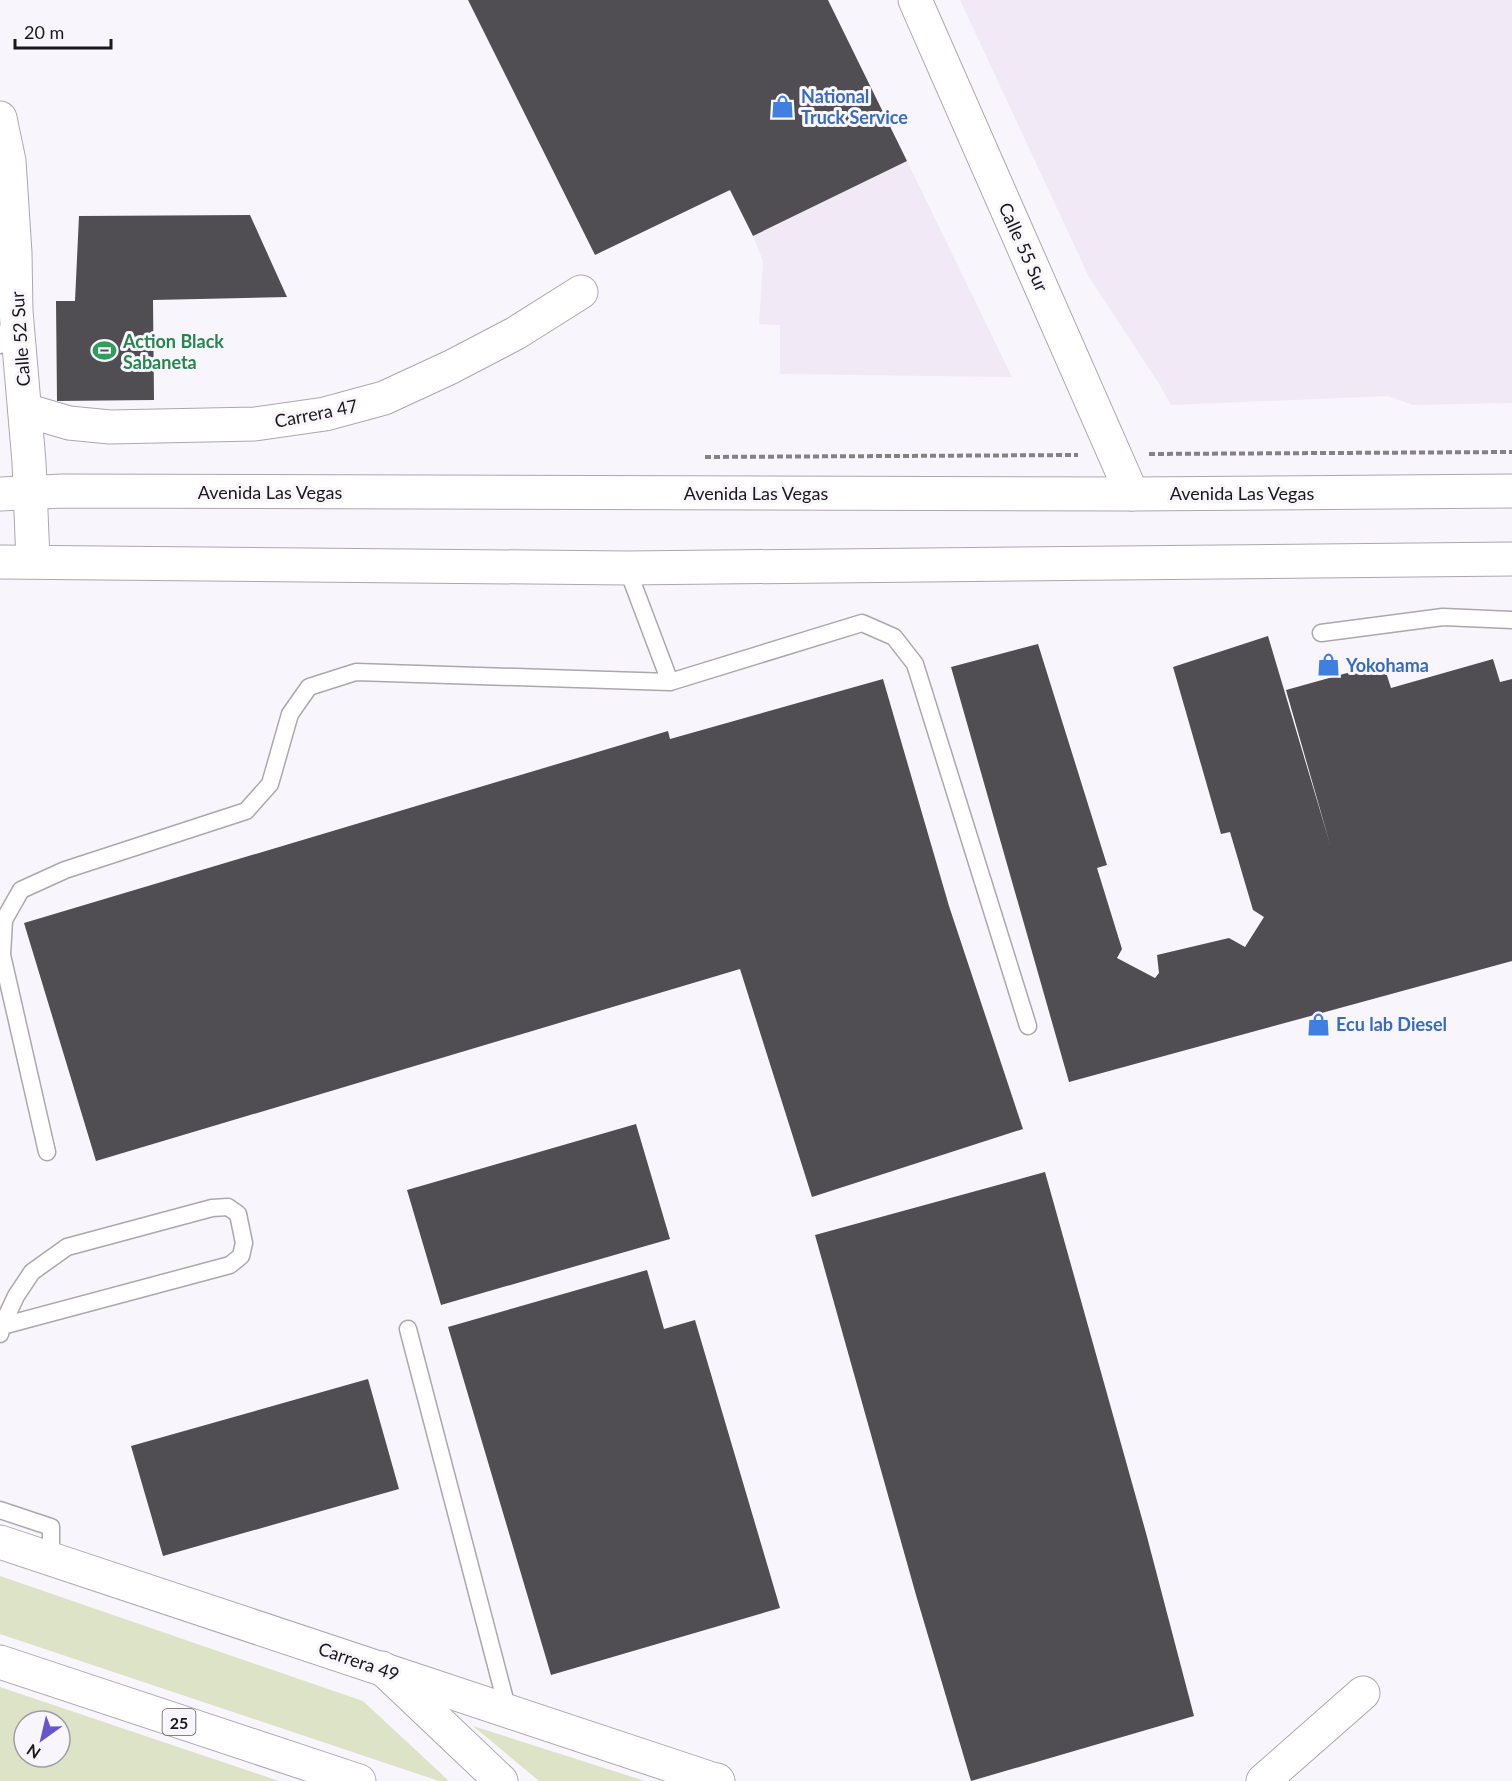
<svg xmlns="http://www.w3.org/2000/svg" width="1512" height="1781" font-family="Lato,sans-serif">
	<rect width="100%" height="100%" fill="#f9f5fc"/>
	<path fill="#f2e9f6" d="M960,0H1512V403L1413,405L1388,396L1171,405L1161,387L1089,277Z
		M907,161L1012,377L780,374V325L759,324L763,261L753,236Z"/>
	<path fill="#dde3c6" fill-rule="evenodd" d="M0,1576L363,1701L449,1781H439L0,1634Z
		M0,1687L279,1781H0ZM24,1721H60V1757H24Z
		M473,1726L645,1781H539Z"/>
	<path fill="#514e53" d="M468,0H828L907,161L753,236L730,190L595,255Z
		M250,215L287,297L153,300L154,400L57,401L56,301H75L79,216Z
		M1268,636L1330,844L1286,690L1383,663L1391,688L1493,659L1500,682L1512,679V961L1069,1082L951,667L1038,644L1107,865L1097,868L1122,949L1117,958L1155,978L1159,973L1157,955L1229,938L1245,947L1264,917L1253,910L1230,832L1221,834L1173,667Z
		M883,679L949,906L1023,1129L812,1197L740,969L96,1161L24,923L668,731L670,739Z
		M636,1124L670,1239L441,1305L407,1190Z
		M1045,1172L1146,1533L1194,1716L971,1781L916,1595L815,1235Z
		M647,1270L664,1329L695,1320L780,1608L551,1675L448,1327Z
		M368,1379L399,1489L163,1556L131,1446Z"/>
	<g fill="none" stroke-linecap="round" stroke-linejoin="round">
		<defs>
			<path id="lane" d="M0,345L12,320
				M627,568L670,682
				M1321,633L1443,617L1512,620
				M47,1152L2,955L4,920L21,890L65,870L246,811L270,784L290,714L309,687L356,672L670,682L862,623L894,637L915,664L1028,1026
				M408,1329L508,1711
				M0,1334L2,1326L16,1296L32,1272L67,1247L212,1208L228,1207L238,1214L244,1243L241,1256L230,1265L2,1326
				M0,1510L51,1527V1560"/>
			<path id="street" d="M915,0L1132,494
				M0,118L9,161L15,253L16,311L29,462L33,561
				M25,410L69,423L110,427L255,424L325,414L384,398L451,367L516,333L581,292
				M0,1542L718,1781
				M1263,1781L1363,1693"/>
			<path id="primary" d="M0,494L63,491L1132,494L1512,491
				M0,562L627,568L1512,559"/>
			<path id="highway" d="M0,1662L359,1781
				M382,1668L501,1781
				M716,1781L717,1780"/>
		</defs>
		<use href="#lane" stroke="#aba7ad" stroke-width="19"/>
		<use href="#street" stroke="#aba7ad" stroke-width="35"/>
		<use href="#primary" stroke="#aba7ad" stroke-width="35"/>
		<use href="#highway" stroke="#aba7ad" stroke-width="35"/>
		<path stroke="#858286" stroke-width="4" stroke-dasharray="6 3" stroke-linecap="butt" d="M1149,454L1512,452
			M705,457L1078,455"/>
		<use href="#lane" stroke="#fff" stroke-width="16"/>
		<use href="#street" stroke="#fff" stroke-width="33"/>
		<use href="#primary" stroke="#fff" stroke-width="33"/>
		<use href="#highway" stroke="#fff" stroke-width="33"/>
	</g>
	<defs>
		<symbol id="shop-bare" viewBox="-9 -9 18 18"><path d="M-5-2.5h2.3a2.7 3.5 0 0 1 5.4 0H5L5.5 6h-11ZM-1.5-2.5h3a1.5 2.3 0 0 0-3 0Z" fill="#3f7fe0" stroke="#f9f5fc" stroke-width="2.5" paint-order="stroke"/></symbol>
		<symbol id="stadium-bare" viewBox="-9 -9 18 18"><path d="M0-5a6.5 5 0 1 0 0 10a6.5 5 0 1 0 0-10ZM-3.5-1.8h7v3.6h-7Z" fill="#2e9e5b" stroke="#f9f5fc" stroke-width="2.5" paint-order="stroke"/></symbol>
	</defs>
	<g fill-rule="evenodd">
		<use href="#shop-bare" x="766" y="90" width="33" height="33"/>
		<use href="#stadium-bare" x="88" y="334" width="33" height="33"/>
		<use href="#shop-bare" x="1312" y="648" width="33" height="33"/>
		<use href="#shop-bare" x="1302" y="1008" width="33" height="33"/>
	</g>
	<g text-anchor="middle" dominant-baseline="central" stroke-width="6" stroke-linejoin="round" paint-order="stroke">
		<rect fill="#f9f5fc" stroke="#5d5a5e" stroke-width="1.5" x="162.5" y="1709" width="33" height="26" rx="4.5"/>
		<g font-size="16" font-weight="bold" fill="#1a181a">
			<text x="179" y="1722">25</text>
		</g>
		<g font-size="18" font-weight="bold" fill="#366cbe" stroke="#f9f5fc" text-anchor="start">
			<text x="801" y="96">National<tspan x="801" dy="21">Truck Service</tspan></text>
			<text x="1346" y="665">Yokohama</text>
			<text x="1336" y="1024">Ecu lab Diesel</text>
		</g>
		<g font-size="18" fill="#1a181a" stroke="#f9f5fc">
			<text transform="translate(1024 247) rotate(66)">Calle 55 Sur</text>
			<text transform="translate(20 339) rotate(-94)">Calle 52 Sur</text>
			<text transform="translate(316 413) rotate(-11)">Carrera 47</text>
			<text x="270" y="492">Avenida Las Vegas</text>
			<text x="756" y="493">Avenida Las Vegas</text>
			<text x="1242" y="493">Avenida Las Vegas</text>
			<text transform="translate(359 1661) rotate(19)">Carrera 49</text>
		</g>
		<g font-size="18" font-weight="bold" fill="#27864d" stroke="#f9f5fc" text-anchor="start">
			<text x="123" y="341">Action Black<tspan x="123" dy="21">Sabaneta</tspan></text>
		</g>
	</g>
	<g transform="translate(42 1739) rotate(214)"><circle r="28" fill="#f9f5fc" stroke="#a09da2" stroke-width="1.5"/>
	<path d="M0-4.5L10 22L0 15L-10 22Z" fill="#6755ce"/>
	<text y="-9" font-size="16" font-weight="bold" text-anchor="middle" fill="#1a181a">N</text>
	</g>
	<path d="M15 39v9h96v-9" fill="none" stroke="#1a181a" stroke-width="3"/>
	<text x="24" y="39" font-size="18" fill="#1a181a" stroke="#f9f5fc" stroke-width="4.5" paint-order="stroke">20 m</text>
</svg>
